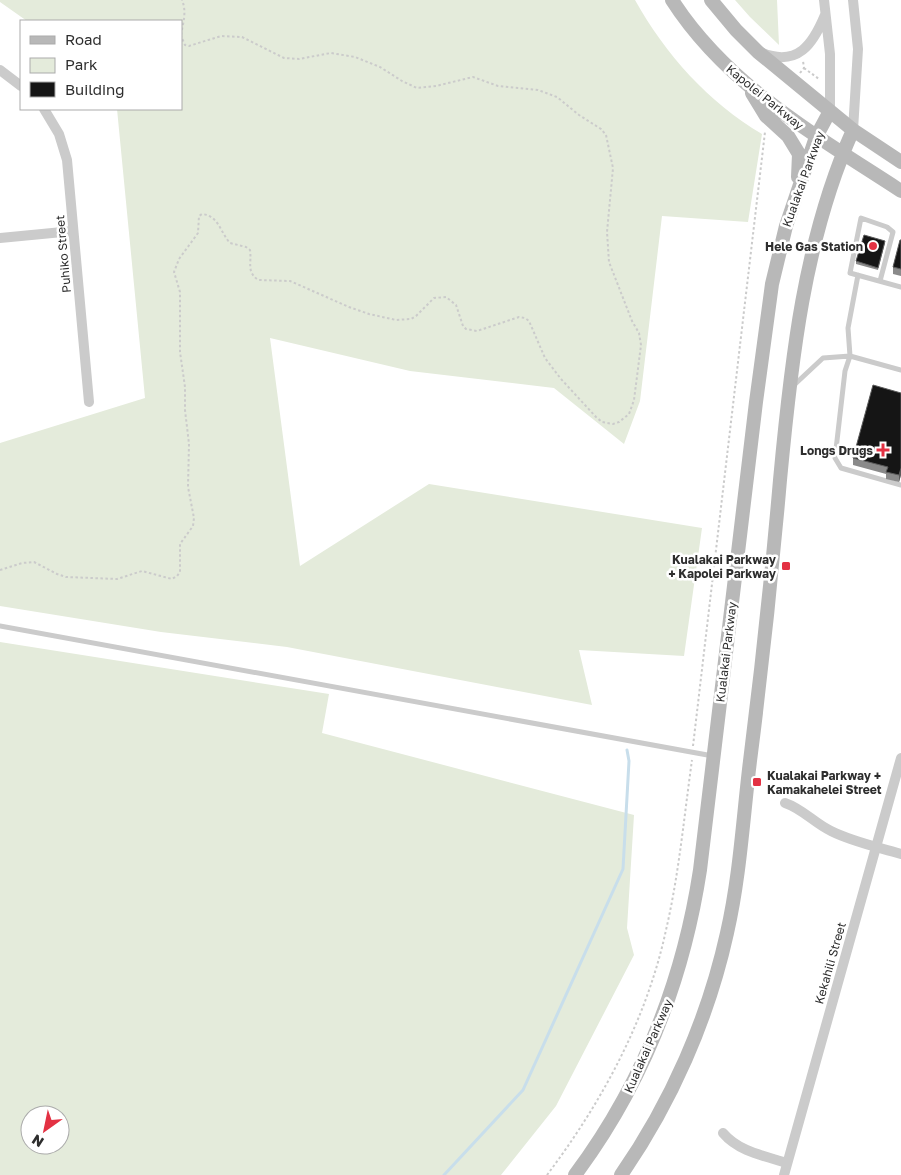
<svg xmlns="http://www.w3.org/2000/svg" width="901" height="1175" font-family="'Golos Text',sans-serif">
	<rect width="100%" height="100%" fill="#fff"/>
	<path fill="#e4ebdb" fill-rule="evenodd" d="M0,0H635C665,54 709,103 762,134L748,222L662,216L640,401L624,444L554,388L410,371L270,338L300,566L429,484L702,528L684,656L579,650L592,705L287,647L161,632L0,606V443L145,398L117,109H181V21H27L0,2Z
		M735,0H777L779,45L750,17Z
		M0,642L329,694L322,733L634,815L627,928L634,955L556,1106L501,1175H0ZM30,1115H60V1145H30Z"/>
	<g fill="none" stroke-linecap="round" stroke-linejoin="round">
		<path stroke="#c8deeb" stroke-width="3" d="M444,1175L523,1090L623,869L629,761L627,750"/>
		<path stroke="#cbcbcb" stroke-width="2" stroke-dasharray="2.5 2.5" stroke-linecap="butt" d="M181,35C183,23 187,12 182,0
			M804,68L819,79
			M800,73L804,68L803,61
			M0,570L22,563L34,562L57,574L66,577L117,579L142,571L172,579L177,576L180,572V544L193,526L194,518L188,487L189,444L185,410V387L180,352V292L174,272L179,259L198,233L199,216L202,214C219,216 220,232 230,243L246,247L250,250C252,263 246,271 258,280L290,281L349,307L369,314L396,320L411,319L416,316L434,298L446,297L456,305L463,326L466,329L477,331L519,317L525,318L529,321L545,358L561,379L596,417L602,422L613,424L619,422L629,414L634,400L641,345L639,333L632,321L609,262L607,232L613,168L606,135L601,129L579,115L557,97L538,90L498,86L473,77L436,86L417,88L402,81L380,67L355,57L331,53L299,59L284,58L242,37L221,36L189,46L185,45L181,36
			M693,746L765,132
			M547,1175C602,1102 647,1019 666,930C679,874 684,817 692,760"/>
		<path stroke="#cbcbcb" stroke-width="5" d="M880,281L893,232L887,227L861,218L850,273L901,287
			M901,370L850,356L845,371L835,458L841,468L901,485
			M793,386L823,358L850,356L848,328L858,275
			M0,626L713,756"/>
		<path stroke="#cbcbcb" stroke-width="10" d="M824,0L830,54V111
			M762,53C798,67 813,44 825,15
			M0,70L21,86
			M44,109L59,134L67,160L89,402
			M853,130L858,49L853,0
			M0,238L73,231
			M785,803C803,809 814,823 831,831C853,842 878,847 901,854
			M723,1133C739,1152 765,1156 787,1163
			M784,1175L901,758"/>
		<path stroke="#b8b8b8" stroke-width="14" d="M672,0C727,86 817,136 901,191
			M711,0L736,30L758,52L853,130L901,162
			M752,93L766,116L788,136L799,154L798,177
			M575,1175C642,1085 683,981 700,870L756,402L772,284L786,226L816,137L830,111
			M621,1175C671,1103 708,1019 727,933C740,876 743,818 750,761C762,667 772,573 780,480C791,362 804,239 853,130"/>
	</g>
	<path fill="#8a8a8a" d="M901,240V276L893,274V267Z
		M885,243L878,270L856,264V261Z
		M901,393V475L899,482L886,479V474L853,465V458Z"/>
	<path fill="#5b5b5b" d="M901,468V475L899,482V475Z"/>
	<path fill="#151515" stroke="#5b5b5b" d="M864,235L885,241L878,268L856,261Z
		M900,240H901V269L893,267Z
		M873,385L901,393V468L899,475L886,472L888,467L853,458Z"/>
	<g fill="#e33143" stroke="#fff" stroke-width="2">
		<circle cx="873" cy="246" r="5"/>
		<path d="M880.5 442.5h5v5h5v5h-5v5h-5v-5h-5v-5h5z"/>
		<rect x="781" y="561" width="10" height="10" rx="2.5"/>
		<rect x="752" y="777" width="10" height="10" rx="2.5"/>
	</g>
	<g text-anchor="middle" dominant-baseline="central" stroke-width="5" stroke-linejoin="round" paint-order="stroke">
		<g font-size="12" fill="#2e2e2e" stroke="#fff">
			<text transform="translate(765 97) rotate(39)">Kapolei Parkway</text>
			<text transform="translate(803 179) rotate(-70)">Kualakai Parkway</text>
			<text transform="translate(63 254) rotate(-95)">Puhiko Street</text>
			<text transform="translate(726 652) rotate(-83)">Kualakai Parkway</text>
			<text transform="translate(830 963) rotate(-74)">Kekahili Street</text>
			<text transform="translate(648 1046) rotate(-66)">Kualakai Parkway</text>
		</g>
		<g font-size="12" font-weight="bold" fill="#2e2e2e" stroke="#fff" text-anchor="end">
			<text x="863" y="246">Hele Gas Station</text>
			<text x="873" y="450">Longs Drugs</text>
			<text x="776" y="559">Kualakai Parkway<tspan x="776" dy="14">+ Kapolei Parkway</tspan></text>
			<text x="767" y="775" text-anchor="start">Kualakai Parkway +<tspan x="767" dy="14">Kamakahelei Street</tspan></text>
		</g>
	</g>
	<rect x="20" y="20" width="162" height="90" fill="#ffffff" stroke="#ababab"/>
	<rect x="30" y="36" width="25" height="8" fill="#b8b8b8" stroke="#ababab"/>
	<text x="65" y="45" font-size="15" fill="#2e2e2e">Road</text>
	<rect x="30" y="58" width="25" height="15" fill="#e4ebdb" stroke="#ababab"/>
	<text x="65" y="70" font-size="15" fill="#2e2e2e">Park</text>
	<rect x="30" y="82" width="25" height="15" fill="#151515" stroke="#ababab"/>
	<text x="65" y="95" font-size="15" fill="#2e2e2e">Building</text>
	<g transform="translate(45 1130) rotate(213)"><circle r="24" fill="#ffffff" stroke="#ababab"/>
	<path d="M0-4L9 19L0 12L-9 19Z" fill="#e33143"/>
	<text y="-8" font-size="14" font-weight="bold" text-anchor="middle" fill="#2e2e2e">N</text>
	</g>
</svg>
